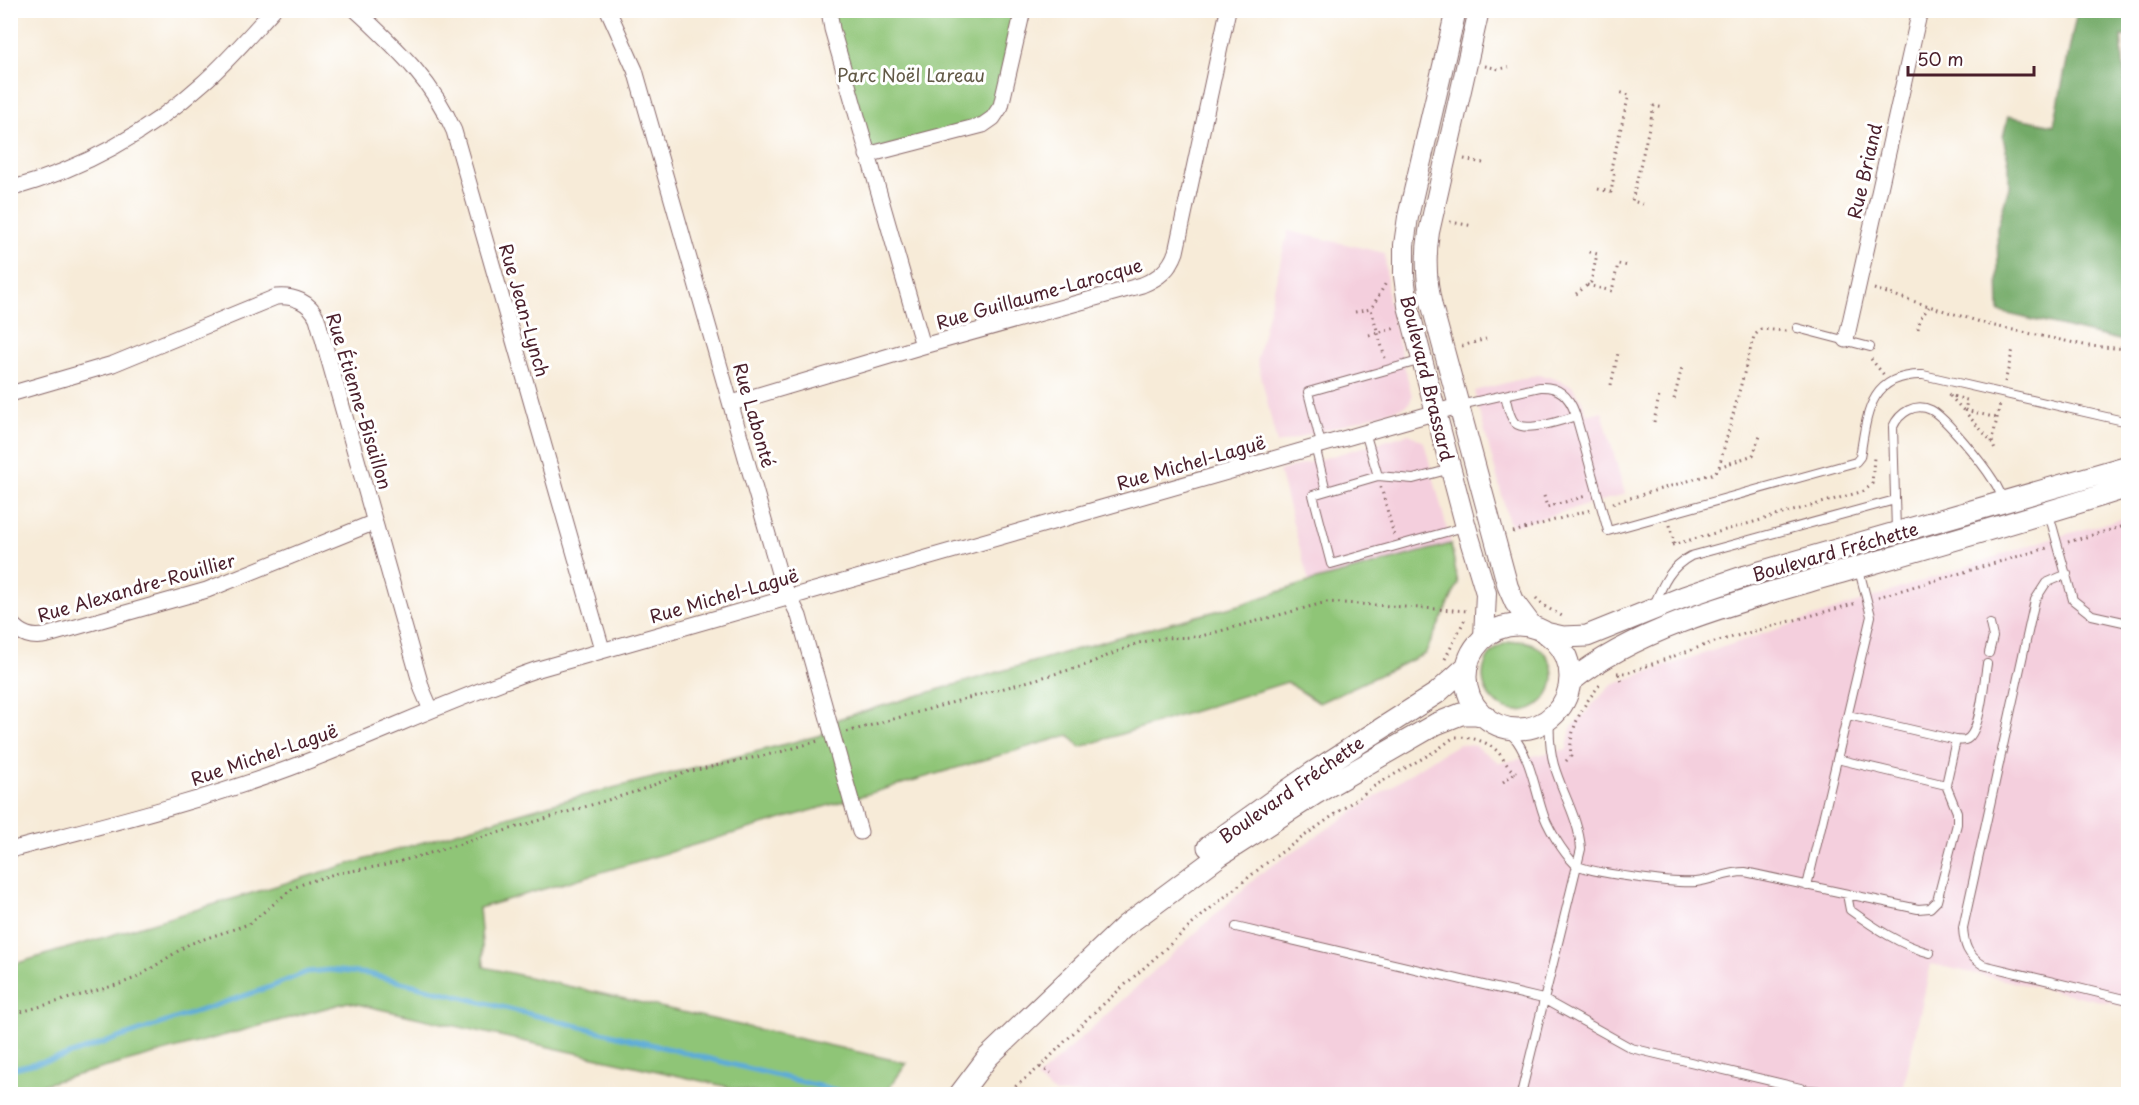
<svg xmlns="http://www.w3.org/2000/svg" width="2139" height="1105" font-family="'Playpen Sans',sans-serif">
	<rect width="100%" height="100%" fill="#fff"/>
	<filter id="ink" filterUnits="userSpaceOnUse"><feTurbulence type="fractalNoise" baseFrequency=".0167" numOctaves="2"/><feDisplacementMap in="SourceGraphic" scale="12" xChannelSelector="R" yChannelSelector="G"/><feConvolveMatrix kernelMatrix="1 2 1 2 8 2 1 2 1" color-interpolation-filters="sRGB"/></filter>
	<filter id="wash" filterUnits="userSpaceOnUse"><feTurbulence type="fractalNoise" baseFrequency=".008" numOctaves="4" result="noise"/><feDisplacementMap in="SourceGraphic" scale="24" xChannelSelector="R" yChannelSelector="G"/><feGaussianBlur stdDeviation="1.35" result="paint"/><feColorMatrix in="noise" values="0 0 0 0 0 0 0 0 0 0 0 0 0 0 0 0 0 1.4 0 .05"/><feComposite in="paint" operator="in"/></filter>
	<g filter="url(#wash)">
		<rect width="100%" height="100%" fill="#f7ebd8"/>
		<path fill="#f4cfdd" d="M1288,231L1385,253L1388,300L1412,396L1410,402L1404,407L1277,444L1257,359Z
			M1537,375L1550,377L1572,386L1582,401L1587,415L1602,411L1625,494L1514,526L1509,522L1474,391Z
			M1409,434L1424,442L1451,544L1309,582L1279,471Z
			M2128,517V1007L1931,964L1902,1094H1056L1036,1079L1261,873L1434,758L1459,744L1475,746L1500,763L1567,749L1571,728L1612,684L2049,539Z"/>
		<path fill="#8fc577" stroke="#6c7251" stroke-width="1.5" d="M828,11H1024L1010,85L986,122L864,152Z
			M1451,544L1458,584L1425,654L1319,703L1287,682L1080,747L1069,735L479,908L484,967L907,1063L885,1094H760L348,1002L11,1093V965L554,803L821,735L838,719L1125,635L1239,605L1309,582Z
			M1483 676a35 35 0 1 1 70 0a35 35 0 1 1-70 0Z"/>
		<path fill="#73aa68" stroke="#5e644a" stroke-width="1.5" d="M2077,11H2128V37L2121,36L2128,119V342L1999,312L1997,228L2009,187V164L2003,137L2008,116L2054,125Z"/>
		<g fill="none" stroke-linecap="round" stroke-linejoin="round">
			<path stroke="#5dacd7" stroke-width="5" d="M10,1069L62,1057L270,987L307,972L330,970L369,974L851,1094"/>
		</g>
	</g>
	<g filter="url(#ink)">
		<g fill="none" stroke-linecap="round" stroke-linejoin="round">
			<defs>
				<path id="service" d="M1797,328L1870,347
					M1505,395C1507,403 1509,417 1515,423C1526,433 1563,420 1576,416
					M1460,405L1540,387C1559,386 1569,396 1575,413L1608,531L1856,462L1860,457C1867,416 1868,374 1923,375L2128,422
					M1365,432L1378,476
					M1321,444L1308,392L1422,360
					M1315,446L1326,491
					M1451,469L1413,479L1378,476L1313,495L1331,564L1464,527
					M2049,514L2073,600L2092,615L2128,623
					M1896,531L1893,427C1899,413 1915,402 1931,410C1946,418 1983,464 1993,480C1998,487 2001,494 2003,502
					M2067,574L2046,583L2035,600L1963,928C1964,945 1967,955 1983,965L2128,1000
					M1654,605C1663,584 1670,567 1691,556L1895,500
					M1989,653L1993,637L1990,624
					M1848,715L1956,740C1959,740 1962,741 1965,740C1981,735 1984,679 1987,664
					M1496,724C1502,729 1512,734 1517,741C1530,760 1535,788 1542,810C1546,825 1563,853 1575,864C1586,873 1678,884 1696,882C1713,880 1727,872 1745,872L1918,909L1930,908L1937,901L1957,824V812L1946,785L1956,740
					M1837,759L1946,785
					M1807,886L1871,616L1859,570
					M1847,894L1850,910C1875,928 1900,945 1930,953
					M1236,927L1543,999L1631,1048L1809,1090L1856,1094
					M1521,1094L1581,849C1579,819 1562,793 1554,765C1550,750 1549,734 1550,718"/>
				<path id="minor" d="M356,10C395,47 433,81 454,131L602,649
					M608,10L635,70L781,580L799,616L860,832
					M829,10L832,29L923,346
					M867,155L983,125L993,118L1001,106L1023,10
					M10,189C82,169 148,133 203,83C228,61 250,35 273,10
					M1846,340L1920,10
					M10,394L113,364L276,297C293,295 310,302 317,318L422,689L431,710
					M732,403L923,346L1142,285C1159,278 1170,269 1176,252L1228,10
					M10,622C21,635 32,639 48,635L207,590L375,522
					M10,850C104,825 199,802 290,768C372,737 452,699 535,670L1458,406"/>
				<path id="tertiary" d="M1456,10L1408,217L1404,245V276L1408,306L1466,527L1486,593L1484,638
					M1479,10L1429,232C1425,257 1426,281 1432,306L1508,587L1515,603L1533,627"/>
				<path id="secondary" d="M1466 677a52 52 0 1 1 104 0a52 52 0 1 1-104 0Z
					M1545,633L1563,637L1587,636L1684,597L1746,576L2128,466
					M1570,682C1638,627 1744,600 1828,576C1929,547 2029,519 2128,487
					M1208,847L1312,773L1437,693L1468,665
					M960,1094L988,1057L1125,926L1219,856L1315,794L1436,724L1461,714H1476L1485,716"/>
			</defs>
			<use href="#service" stroke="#876668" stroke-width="10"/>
			<use href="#minor" stroke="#876668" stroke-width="17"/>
			<use href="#tertiary" stroke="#876668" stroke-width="22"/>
			<use href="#secondary" stroke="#876668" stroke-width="23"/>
			<path stroke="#876668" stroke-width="3" stroke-dasharray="1.5 4.5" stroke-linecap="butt" d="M1485,66L1499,69L1509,67
				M1464,159L1487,164
				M1598,189L1611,192L1614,175L1611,168L1629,95L1619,92
				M1643,204L1632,201L1654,106L1664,108
				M1450,222L1473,226
				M1587,285L1612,291L1618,264L1629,266
				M1874,289L1990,325L2089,346L2128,349
				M1576,294L1591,282L1597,254L1586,251
				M1355,312L1371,309
				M1918,329L1920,319L1929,307
				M1369,335L1396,328
				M1462,346L1486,339
				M1385,358L1371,309L1387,281
				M1871,359L1884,375
				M2005,382L2013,349
				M1611,385L1618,353
				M1948,395L1967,400L1965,412L1992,442L1996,453
				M1950,396L1965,412
				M1674,399L1682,367
				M1965,410L1997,418
				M1654,422L1659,396
				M1992,442L2000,404
				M1719,467L1753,455L1760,436
				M1381,487L1394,535
				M1544,496L1547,507L1586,496
				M1613,503L1715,473L1719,467L1754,336L1761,329L1786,331
				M1670,525L1674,544
				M1513,532L1590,510
				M2068,542L2128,525
				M1672,545L1864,491L1872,484L1874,457
				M1878,597L2047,548
				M1536,598L1544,606L1562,616
				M1445,659L1466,617
				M1617,673H1627L1711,643L1857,603
				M1619,674L1623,685
				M847,732L1083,666L1138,643L1163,638L1198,637L1327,602L1468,611
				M1456,737C1471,737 1484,740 1496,750C1504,757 1508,772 1519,773
				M1566,761L1571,756C1568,730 1583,704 1600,685
				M1503,782L1515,773
				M10,1015L120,984L138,977L189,944L249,924L293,888L305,883L334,874L386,865L420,856L638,791L687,772L780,752L818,741
				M1040,1067L1051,1073
				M1006,1094L1040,1067L1088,1018L1206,912L1265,864L1376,785L1437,750L1453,738"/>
			<use href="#service" stroke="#fff" stroke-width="8"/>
			<use href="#minor" stroke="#fff" stroke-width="15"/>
			<use href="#tertiary" stroke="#fff" stroke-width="20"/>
			<use href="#secondary" stroke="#fff" stroke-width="21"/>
		</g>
	</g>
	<g text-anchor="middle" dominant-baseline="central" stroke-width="6" stroke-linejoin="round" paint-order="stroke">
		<g font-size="18" fill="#625946" stroke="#fff">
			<text x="911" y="74">Parc Noël Lareau</text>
		</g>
		<g font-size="18" fill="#4a1f2b" stroke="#fff">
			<text transform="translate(1864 171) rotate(-77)">Rue Briand</text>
			<text transform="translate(1039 293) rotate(-16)">Rue Guillaume-Larocque</text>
			<text transform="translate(525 310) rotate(74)">Rue Jean-Lynch</text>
			<text transform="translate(1428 378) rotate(76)">Boulevard Brassard</text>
			<text transform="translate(360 401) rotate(73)">Rue Étienne-Bisaillon</text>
			<text transform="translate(755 415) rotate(74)">Rue Labonté</text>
			<text transform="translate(1191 462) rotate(-16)">Rue Michel-Laguë</text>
			<text transform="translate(1835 551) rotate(-16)">Boulevard Fréchette</text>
			<text transform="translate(136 587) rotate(-16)">Rue Alexandre-Rouillier</text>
			<text transform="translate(724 595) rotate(-16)">Rue Michel-Laguë</text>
			<text transform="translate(264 754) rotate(-19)">Rue Michel-Laguë</text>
			<text transform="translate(1291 789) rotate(-35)">Boulevard Fréchette</text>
		</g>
	</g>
	<rect width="2139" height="1105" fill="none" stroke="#fff" stroke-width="36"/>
	<path d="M1908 66v9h126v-9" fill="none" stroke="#4a1f2b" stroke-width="3"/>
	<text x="1917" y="66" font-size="18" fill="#4a1f2b" stroke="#ffffff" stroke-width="4.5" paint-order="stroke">50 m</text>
</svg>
